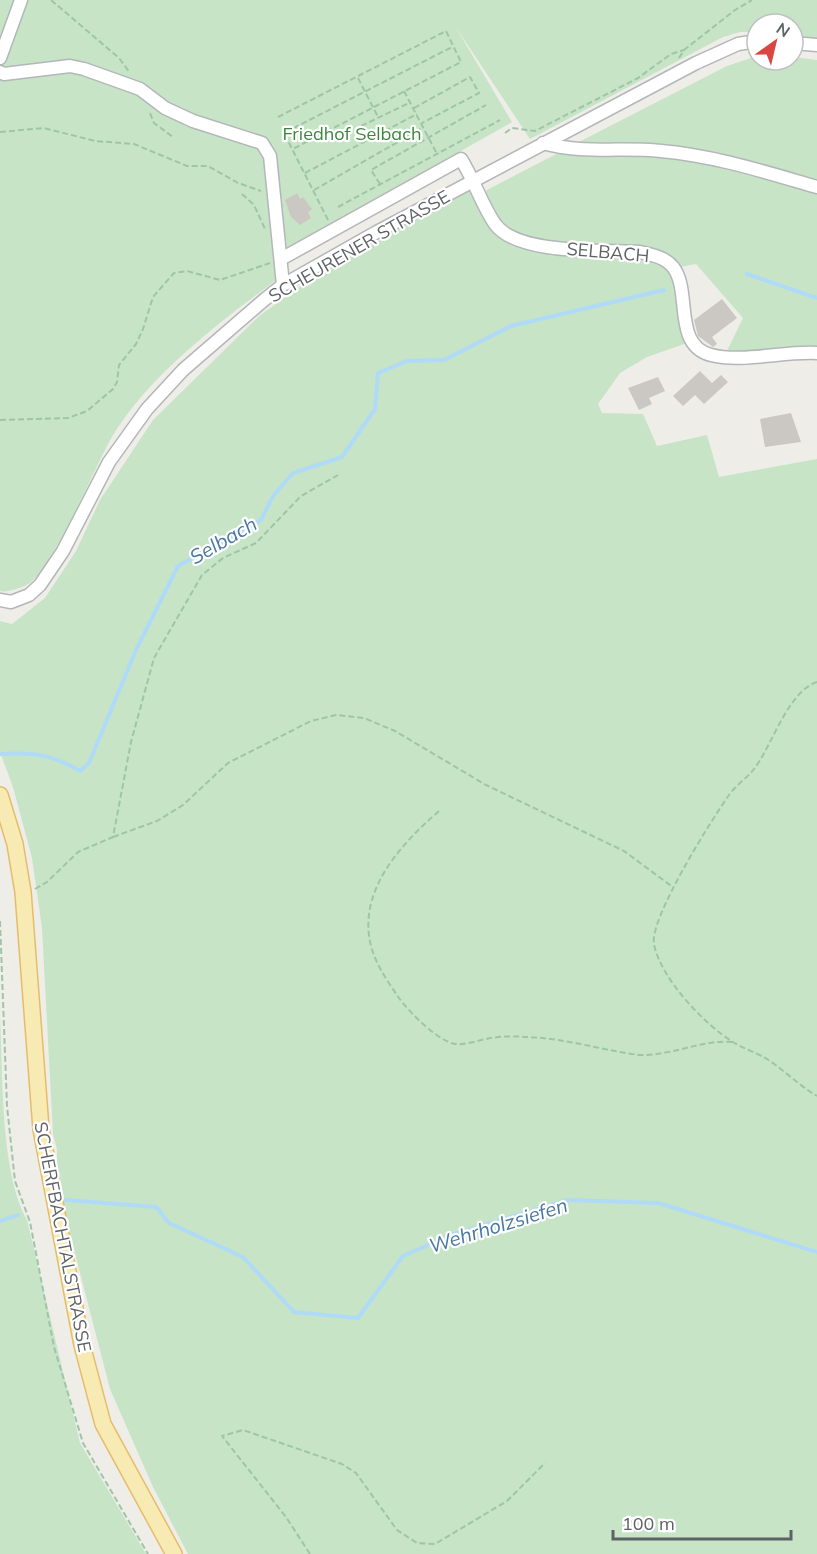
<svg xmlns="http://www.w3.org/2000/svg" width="817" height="1554" font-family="Mulish,sans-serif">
	<rect width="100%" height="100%" fill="#efede7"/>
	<path fill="#c7e4c6" d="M0,0H817V40L793,37V24H757V32H740L723,37L530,139L455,26L512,122L284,251L275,153L260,145L268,171L280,277C219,323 141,380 106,448C91,477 52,566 30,583C24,587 7,593 0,591Z
		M757,56V60H793V57L817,60V182L746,165L573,145L727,66Z
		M564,150L670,154L817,187V350L726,353L743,318L696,264L680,267L657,252L539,242L519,237L496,217L485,191Z
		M468,191L476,196L498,234L645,257L664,263L677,279L683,339L687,343L647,357L620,373L598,404L602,413L643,414L657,446L707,435L719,477L817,459V1554H188L153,1487L110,1389L57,1184V1149L53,1134L42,928L32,858L13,787L0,752V621L12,624L45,598L76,551L100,500L153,420L259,316L310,279Z
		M0,1016C3,1073 0,1172 27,1220L80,1443L146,1554H0Z"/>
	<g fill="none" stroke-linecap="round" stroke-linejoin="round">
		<path stroke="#afdbf8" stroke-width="4" d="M747,274L817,298
			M0,754C33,752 51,754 80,771L89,763L136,650L178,566L261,520L273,496L293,473L342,457L375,409L378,373L407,361L444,360L511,326L664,290
			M65,1200L156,1207L169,1223L243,1257L294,1312L358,1318L403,1256L451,1235L568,1200L658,1203L817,1252
			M0,1221L18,1215"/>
	</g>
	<path fill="#cbc8c4" d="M297,193L300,199L303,197L312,209L308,212L311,218L300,225L291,217L285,200Z
		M722,299L737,318L712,337L717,344L713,347L698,336L694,320Z
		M700,371L712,383L721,375L728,382L704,404L695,395L683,406L673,396Z
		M658,377L665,391L649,398L652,404L639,410L628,388Z
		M791,413L801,442L765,447L760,419Z"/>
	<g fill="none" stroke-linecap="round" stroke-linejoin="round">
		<defs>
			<path id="minor" d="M793,43L817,45
				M0,58L21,0
				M0,72L4,74L70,66L84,69L140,89L165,108L193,121L262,143L270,156L283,285
				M543,143C582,154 621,147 661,151C716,156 765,172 817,187
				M281,259L461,159C474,180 482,205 495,224C517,255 604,250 640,252C652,255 665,257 673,267C692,291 672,345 711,355C742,363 784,351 817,353
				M0,600L11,602L29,595L40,585L63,551L109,462L147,409L183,370L264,300L283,285L375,233L696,63L738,44L757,41"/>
			<path id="major" d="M0,795L15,844L23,892L41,1129L82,1345L103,1424L174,1554"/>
		</defs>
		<use href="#minor" stroke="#b4b7ba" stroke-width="15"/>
		<use href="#major" stroke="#e5bd6a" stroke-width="18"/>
		<path stroke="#9fc5a9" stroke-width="2" stroke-dasharray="6 3" stroke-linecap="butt" d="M51,0L119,58L130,73
			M679,58L684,50L735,10L752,0
			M358,78L378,117
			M404,91L437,154
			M414,108L470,77L479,93L422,123
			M150,113L154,123L173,137
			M278,117L446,31L461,62L293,149
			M0,132L44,128L95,141L134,144L187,166H208L238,183L261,191
			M505,133L512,128L535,131L638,78L671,54L684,50
			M366,141L359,127L411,102
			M305,173L417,114
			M380,184L371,170L486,105
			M314,190L424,127
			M242,194L254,205L265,229
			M338,207L500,120
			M328,220L284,133L452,47
			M0,420L68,418L87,411L113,389L117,382L119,365L136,344L143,329L153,297L174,273L187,271L220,280L270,263
			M817,682C788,691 772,746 754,769C747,778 736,785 729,795C712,819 649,919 654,944C660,978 705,1025 733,1042C744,1049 758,1053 770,1061C786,1072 800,1086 817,1096
			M439,811C401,844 357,891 371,946C376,965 388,982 399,998C409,1012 438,1041 455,1044C465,1045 476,1041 486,1039C499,1036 514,1036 527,1037C564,1038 601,1050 639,1055C672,1056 703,1039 733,1042
			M113,837L157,821L183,805L228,763L311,721L336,715L364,718L395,731L486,785L624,851L674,888
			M35,889L47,882L78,852L113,837L131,742L154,658L202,575L223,558L256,543L301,496L338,475
			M0,921L7,1106L15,1181L30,1222L54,1347L83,1443L148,1554
			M310,1554L286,1517L222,1436L243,1430L342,1464L356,1473L397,1530L417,1543L435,1544L507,1501L545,1463"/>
		<use href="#minor" stroke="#fff" stroke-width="12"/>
		<use href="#major" stroke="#f8eab3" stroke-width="15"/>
	</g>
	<g text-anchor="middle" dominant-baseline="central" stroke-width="4.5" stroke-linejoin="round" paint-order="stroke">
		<g font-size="18" fill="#3e853f" stroke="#fff">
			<text x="352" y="133">Friedhof Selbach</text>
		</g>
		<g font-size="18" fill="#5e6266" stroke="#fff">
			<text transform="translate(359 246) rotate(-30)">SCHEURENER STRASSE</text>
			<text transform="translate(608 252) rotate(5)">SELBACH</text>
			<text transform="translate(63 1237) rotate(79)">SCHERFBACHTALSTRASSE</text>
		</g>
		<g font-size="20" font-style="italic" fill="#4877a1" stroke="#fff">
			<text transform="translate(223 540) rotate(-30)">Selbach</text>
			<text transform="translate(498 1225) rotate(-17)">Wehrholzsiefen</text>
		</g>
	</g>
	<g transform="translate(775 42) rotate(34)"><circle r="28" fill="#ffffff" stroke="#bfc0c2" stroke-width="1.5"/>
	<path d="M0-4.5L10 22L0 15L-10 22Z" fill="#da4742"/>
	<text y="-9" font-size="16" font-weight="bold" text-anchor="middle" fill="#5e6266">N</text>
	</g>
	<path d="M613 1530v9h178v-9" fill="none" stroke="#5e6266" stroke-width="3"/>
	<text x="622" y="1530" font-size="18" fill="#5e6266" stroke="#ffffff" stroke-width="4.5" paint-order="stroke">100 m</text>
</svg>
